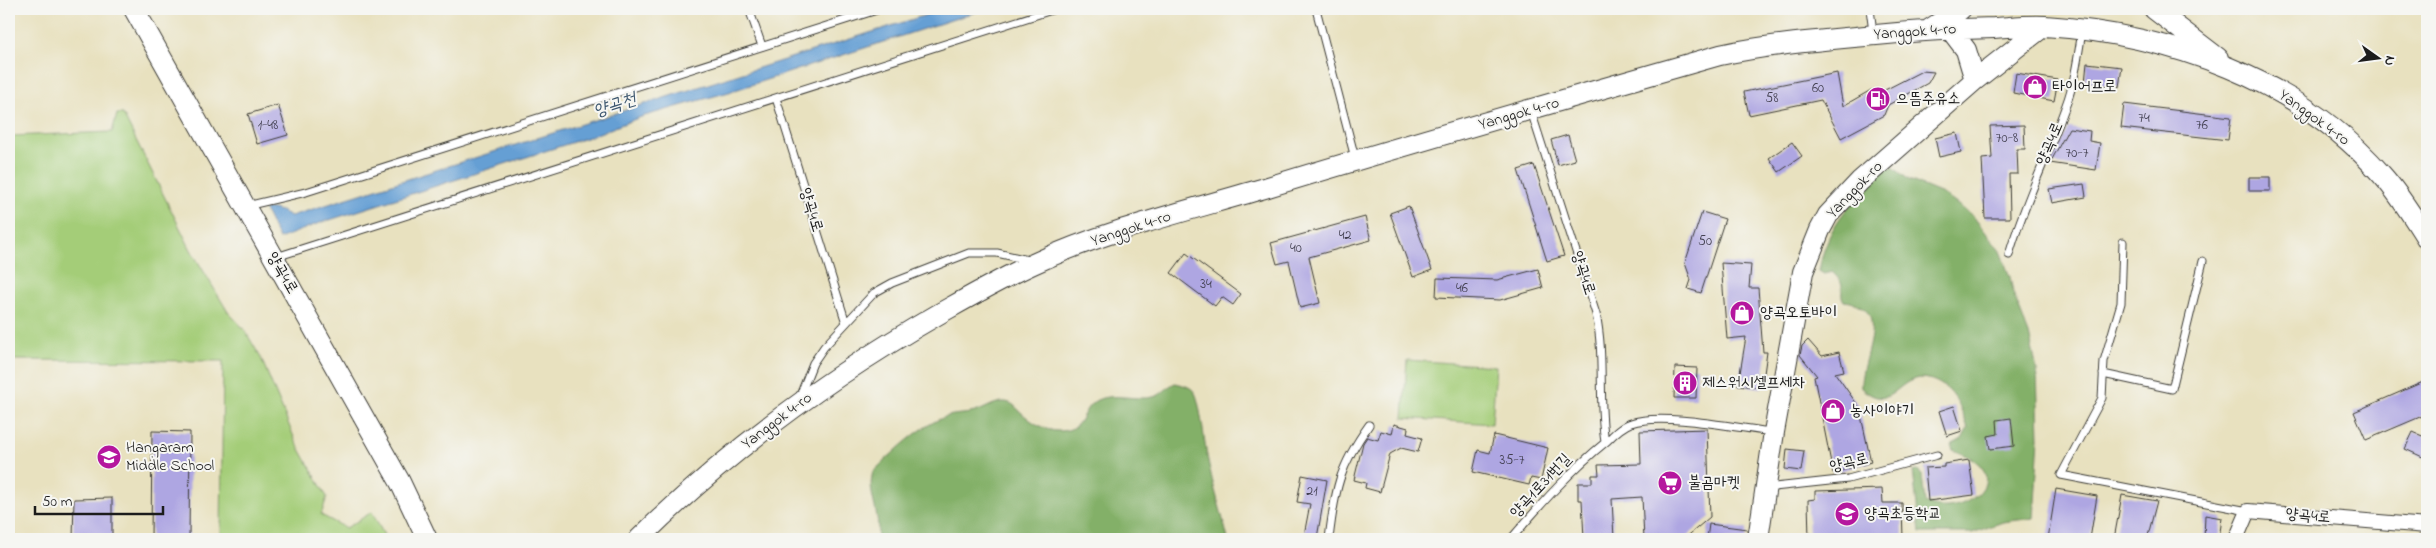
<svg xmlns="http://www.w3.org/2000/svg" width="2436" height="548" font-family="'Indie Flower','Poor Story',sans-serif">
	<rect width="100%" height="100%" fill="#f6f6f2"/>
	<filter id="ink" filterUnits="userSpaceOnUse"><feTurbulence type="fractalNoise" baseFrequency=".02" numOctaves="2"/><feDisplacementMap in="SourceGraphic" scale="10" xChannelSelector="R" yChannelSelector="G"/><feConvolveMatrix kernelMatrix="1 2 1 2 8 2 1 2 1" color-interpolation-filters="sRGB"/></filter>
	<filter id="wash" filterUnits="userSpaceOnUse"><feTurbulence type="fractalNoise" baseFrequency=".0096" numOctaves="4" result="noise"/><feDisplacementMap in="SourceGraphic" scale="20" xChannelSelector="R" yChannelSelector="G"/><feGaussianBlur stdDeviation="1.12" result="paint"/><feColorMatrix in="noise" values="0 0 0 0 0 0 0 0 0 0 0 0 0 0 0 0 0 1.4 0 .05"/><feComposite in="paint" operator="in"/></filter>
	<g filter="url(#wash)">
		<rect width="100%" height="100%" fill="#e8e1bf"/>
		<path fill="#a4cd78" stroke="#60744a" d="M117,114H123L191,250L228,312L244,329L261,358L296,442L327,497L321,515L346,528L372,512L386,539H221L223,361L9,360V136L112,132Z
			M1407,360L1496,366L1492,424L1403,418Z"/>
		<path fill="#83b068" stroke="#506642" d="M1893,167L1909,180L1943,194L1973,216L2000,251L2010,277L2013,293L2029,334L2037,370L2039,438L2034,518L2003,522L1972,533H1920L1913,471H1918L1922,475L1925,502C1957,523 2027,475 1953,450L1951,445L1962,439L1968,428C1960,406 1955,389 1932,380C1927,379 1921,377 1916,379C1894,384 1890,412 1861,388C1859,359 1895,306 1844,301C1837,290 1850,288 1832,272L1824,274L1819,271C1828,220 1852,204 1885,168Z
			M1175,383C1183,385 1191,386 1195,393C1200,401 1205,447 1208,461C1213,487 1222,513 1228,539H877C882,513 866,494 873,472C893,453 918,427 945,417C956,413 967,415 978,411C989,407 999,399 1010,403C1015,405 1018,410 1022,413C1031,422 1046,431 1058,431C1087,431 1078,410 1097,400C1113,392 1136,401 1153,397C1163,395 1166,387 1175,383Z"/>
		<path fill="#659fd4" stroke="#405e78" d="M945,9H985L729,92L641,117L586,138L317,224L279,239L264,209C274,207 283,212 291,216Z"/>
		<g id="blocks">
			<path fill="#aea6e2" d="M2087,63L2122,67L2119,87L2085,83Z
				M1922,71L1934,72L1928,83L1888,105L1884,115L1841,138L1821,100L1749,115L1744,92L1837,73L1843,106L1871,90L1881,92Z
				M2016,73L2058,80L2054,101L2013,93Z
				M2124,104L2231,117L2228,140L2121,128Z
				M278,105L288,135L257,144L248,114Z
				M2024,125L2025,149H2017L2018,174H2009L2010,218H1985L1982,159L1992,158L1990,126Z
				M2069,128L2090,131L2089,141L2100,143L2096,170L2050,163Z
				M1957,133L1961,152L1939,157L1935,138Z
				M1568,135L1575,160L1558,165L1551,140Z
				M1792,142L1802,156L1779,172L1769,158Z
				M1534,165L1564,256L1547,261L1518,170Z
				M2249,177H2270V191H2249Z
				M2084,184L2086,197L2052,203L2049,189Z
				M1409,206L1432,270L1413,277L1390,213Z
				M1702,212L1725,219L1701,293L1688,289L1691,280L1685,263Z
				M1365,217L1371,240L1309,257L1320,303L1300,308L1289,261L1277,264L1271,243Z
				M1186,253L1241,294L1233,305L1222,297L1215,306L1171,273Z
				M1721,263L1751,265L1749,288H1758L1763,352H1767L1762,388L1738,385L1746,337L1727,339Z
				M1538,269L1543,288L1500,300L1436,297L1437,278L1497,280Z
				M1808,340L1822,356L1839,352L1844,371L1835,373L1859,407L1871,462L1833,473L1814,377L1817,376L1800,355L1802,346Z
				M1675,367L1697,368L1696,398H1674Z
				M2423,382L2427,393V414L2366,440L2354,412Z
				M1954,406L1962,431L1947,436L1939,411Z
				M2011,418L2014,446L1990,449L1988,436L1998,434L1997,420Z
				M1394,424L1408,428L1407,434L1422,438L1418,452L1401,448L1390,454L1380,492L1365,488L1366,483L1354,480L1363,443L1367,437L1378,440L1381,431L1392,434Z
				M1707,429L1710,517L1684,539H1644L1642,497L1612,499L1614,539H1584L1582,500H1578V483H1592V475H1599L1598,465L1641,464L1640,431Z
				M152,431L190,432L189,539H151Z
				M2413,432L2427,438V459L2405,449Z
				M1494,435L1548,448L1541,480L1531,478L1529,485L1473,472L1478,450L1490,453Z
				M1787,449L1804,451L1801,471L1785,469Z
				M1969,460L1974,495L1928,501L1925,468L1944,467V464Z
				M1302,475L1327,480L1317,538L1304,535L1310,504L1297,502Z
				M1882,489L1883,503H1902L1903,539H1809L1808,500L1815,499V491Z
				M2056,489L2097,496L2090,539H2048Z
				M2122,495L2157,501L2147,539H2114Z
				M112,498V539H73L74,499Z
				M2205,515L2222,518L2219,539H2204Z
				M1709,524L1747,529L1746,539H1707Z"/>
		</g>
	</g>
	<g filter="url(#ink)">
		<use href="#blocks" fill-opacity="0" stroke="#3b3a34" stroke-width="1"/>
		<g fill="none" stroke-linecap="round" stroke-linejoin="round">
			<defs>
				<path id="lane" d="M749,9L762,46
					M1316,9L1355,158
					M1870,9L1873,32
					M776,98L846,323
					M1531,111L1596,314C1605,356 1598,399 1605,442
					M246,206L306,192L880,9
					M2123,242L2121,303L2104,361L2102,398L2061,475L2248,511
					M2009,255C2024,203 2048,156 2066,105C2075,81 2078,56 2082,31
					M276,257L1055,9
					M2103,374L2172,389L2203,261
					M799,398L813,363L824,347L874,293L892,283L969,253H997L1028,260
					M1766,488L1848,479L1937,455
					M1329,539C1335,489 1339,467 1369,425
					M1511,539C1541,504 1571,470 1607,441C1614,434 1622,426 1631,423C1661,412 1738,428 1772,432"/>
				<path id="street" d="M2236,539L2248,511L2427,526"/>
				<path id="secondary" d="M134,9L400,482L427,539
					M2154,9L2218,58
					M1930,29L1961,9
					M1950,29L1966,50L1975,80
					M639,539C728,451 829,377 937,315C969,297 1000,279 1033,264C1106,230 1191,210 1268,187C1418,141 1569,98 1720,55C1772,44 1824,40 1876,35C1916,31 1954,29 1994,28C2011,27 2028,25 2045,26C2168,34 2299,79 2382,175C2400,195 2413,217 2427,239
					M1758,539L1774,432L1803,272L1820,230L1828,215L1860,181L1975,80L2044,26"/>
			</defs>
			<use href="#lane" stroke="#3b3a34" stroke-width="9"/>
			<use href="#street" stroke="#3b3a34" stroke-width="16"/>
			<use href="#secondary" stroke="#3b3a34" stroke-width="22"/>
			<use href="#lane" stroke="#fff" stroke-width="7"/>
			<use href="#street" stroke="#fff" stroke-width="14"/>
			<use href="#secondary" stroke="#fff" stroke-width="20"/>
		</g>
	</g>
	<defs>
		<symbol id="shop-disc" viewBox="-11 -11 22 22"><circle r="9.5" fill="#b5179e" stroke="#f6f6f2"/><path d="M-5-2.5h2.3a2.7 3.5 0 0 1 5.4 0H5L5.5 6h-11ZM-1.5-2.5h3a1.5 2.3 0 0 0-3 0Z" fill="#fff"/></symbol>
		<symbol id="fuel-disc" viewBox="-11 -11 22 22"><circle r="9.5" fill="#b5179e" stroke="#f6f6f2"/><path d="M-5.5-6h7V0h2V4h1.3V-2.5L3-4.5l.8-.8L6-3V5H2.5V1h-1V6h-7ZM-4.2-4.7v3.2H.2V-4.7Z" fill="#fff"/></symbol>
		<symbol id="building-disc" viewBox="-11 -11 22 22"><circle r="9.5" fill="#b5179e" stroke="#f6f6f2"/><path d="M-4-6H4V6H1V3H-1V6H-4ZM-2.5-4.3h1.7v1.8h-1.7ZM.8-4.3h1.7v1.8H.8ZM-2.5-1h1.7V.8h-1.7ZM.8-1h1.7V.8H.8Z" fill="#fff"/></symbol>
		<symbol id="school-disc" viewBox="-11 -11 22 22"><circle r="9.5" fill="#b5179e" stroke="#f6f6f2"/><path d="M0-5L7-2L0 1L-7-2ZM-4 1L0 2.5L4 1V4Q0 6-4 4Z" fill="#fff"/></symbol>
		<symbol id="supermarket-disc" viewBox="-11 -11 22 22"><circle r="9.5" fill="#b5179e" stroke="#f6f6f2"/><path d="M-6-5.5h2.5l.6 2H6L4.5 2H-2.5L-4.4-4H-6ZM-1.5 3.2a1.3 1.3 0 1 0 .1 0ZM3 3.2a1.3 1.3 0 1 0 .1 0Z" fill="#fff"/></symbol>
	</defs>
	<g fill-rule="evenodd">
		<use href="#shop-disc" x="2021" y="73" width="28" height="28"/>
		<use href="#fuel-disc" x="1864" y="85" width="28" height="28"/>
		<use href="#shop-disc" x="1728" y="299" width="28" height="28"/>
		<use href="#building-disc" x="1671" y="369" width="28" height="28"/>
		<use href="#shop-disc" x="1819" y="397" width="28" height="28"/>
		<use href="#school-disc" x="95" y="443" width="28" height="28"/>
		<use href="#supermarket-disc" x="1656" y="469" width="28" height="28"/>
		<use href="#school-disc" x="1833" y="500" width="28" height="28"/>
	</g>
	<g text-anchor="middle" dominant-baseline="central" stroke-width="4" stroke-linejoin="round" paint-order="stroke">
		<g font-size="14" fill="#403e4e">
			<text x="1818" y="88">60</text>
			<text x="1772" y="98">58</text>
			<text x="2144" y="118">74</text>
			<text x="268" y="125">1-48</text>
			<text x="2202" y="125">76</text>
			<text x="2007" y="138">70-8</text>
			<text x="2077" y="153">70-7</text>
			<text x="1345" y="235">42</text>
			<text x="1705" y="241">50</text>
			<text x="1296" y="248">40</text>
			<text x="1206" y="284">34</text>
			<text x="1462" y="288">46</text>
			<text x="1512" y="460">35-7</text>
			<text x="1312" y="491">21</text>
		</g>
		<g font-size="16" fill="#1c1c1c" stroke="#f6f6f2">
			<text transform="translate(1915 32) rotate(-4)">Yanggok 4-ro</text>
			<text transform="translate(1519 114) rotate(-16)">Yanggok 4-ro</text>
			<text transform="translate(2314 118) rotate(36)">Yanggok 4-ro</text>
			<text transform="translate(2050 144) rotate(-67)">양곡4로</text>
			<text transform="translate(1855 190) rotate(-46)">Yanggok-ro</text>
			<text transform="translate(811 210) rotate(73)">양곡4로</text>
			<text transform="translate(1131 229) rotate(-18)">Yanggok 4-ro</text>
			<text transform="translate(282 273) rotate(60)">양곡4로</text>
			<text transform="translate(1583 273) rotate(72)">양곡4로</text>
			<text transform="translate(777 421) rotate(-37)">Yanggok 4-ro</text>
			<text transform="translate(1849 463) rotate(-13)">양곡로</text>
			<text transform="translate(1541 486) rotate(-47)">양곡1로31번길</text>
			<text transform="translate(2308 516) rotate(5)">양곡4로</text>
		</g>
		<g font-size="16" fill="#1c1c1c" stroke="#f6f6f2" text-anchor="start">
			<text x="2052" y="87">타이어프로</text>
			<text x="1896" y="99">으뜸주유소</text>
			<text x="1760" y="313">양곡오토바이</text>
			<text x="1702" y="383">제스워시셀프세차</text>
			<text x="1850" y="411">농사이야기</text>
			<text x="126" y="448">Hangaram<tspan x="126" dy="18">Middle School</tspan></text>
			<text x="1688" y="483">불곰마켓</text>
			<text x="1864" y="514">양곡초등학교</text>
		</g>
		<g font-size="18" font-style="italic" fill="#3d576f" stroke="#f6f6f2">
			<text transform="translate(615 106) rotate(-18)">양곡천</text>
		</g>
	</g>
	<rect width="2436" height="548" fill="none" stroke="#f6f6f2" stroke-width="30"/>
	<g transform="translate(2378 58) rotate(104)" stroke="#f6f6f2" stroke-width="4" paint-order="stroke">
	<path d="M0-4L9 19L0 12L-9 19Z" fill="#1c1c1c"/>
	<text y="-8" font-size="14" font-weight="bold" text-anchor="middle" fill="#1c1c1c">N</text>
	</g>
	<path d="M35 506v8h128v-8" fill="none" stroke="#1c1c1c" stroke-width="2.5"/>
	<text x="42" y="506" font-size="15" fill="#1c1c1c" stroke="#f6f6f2" stroke-width="4" paint-order="stroke">50 m</text>
</svg>
